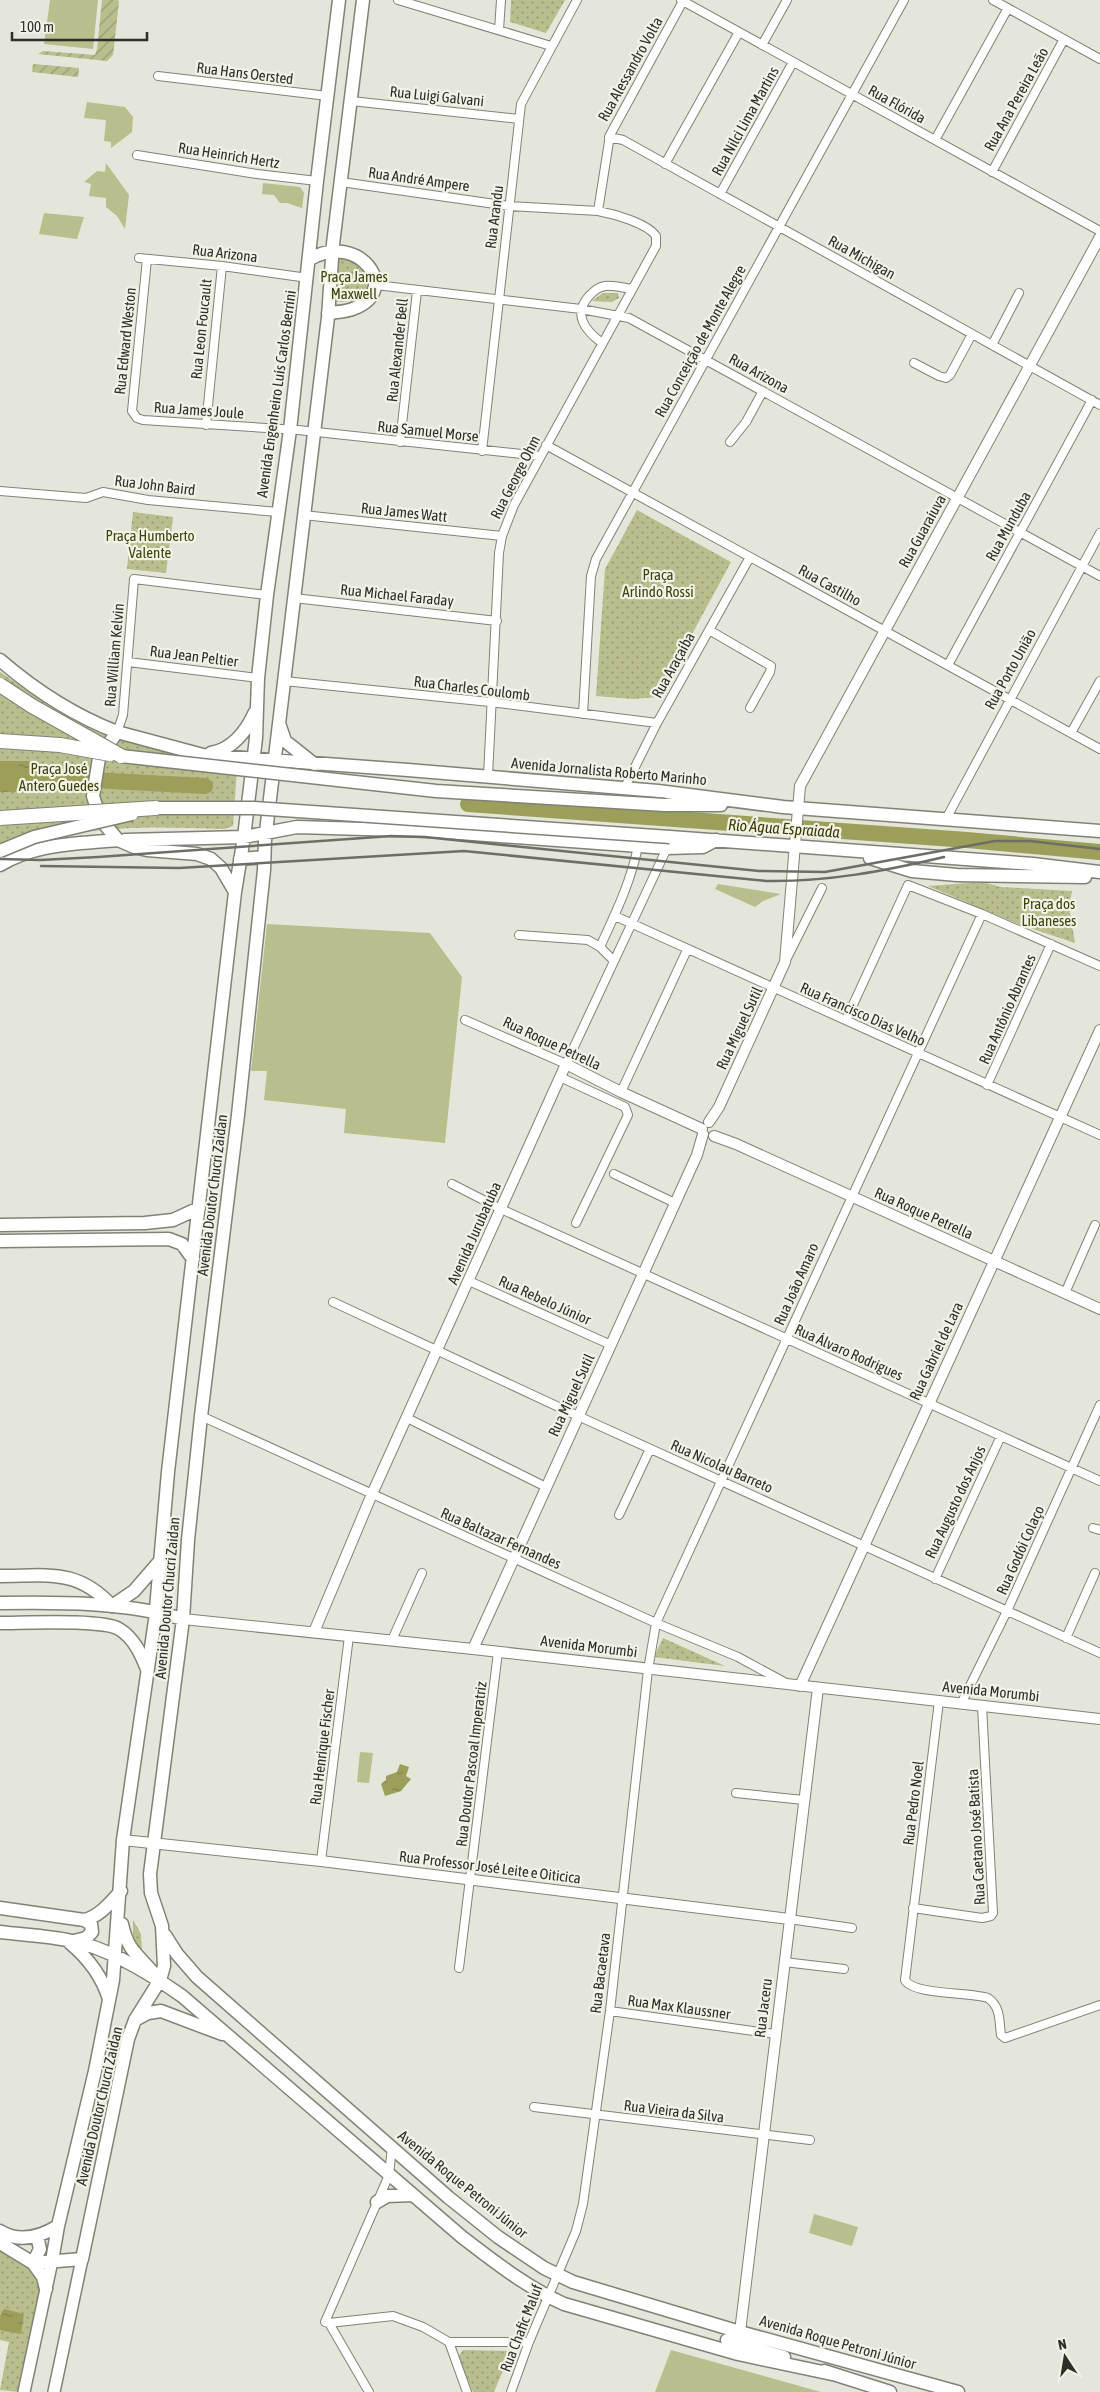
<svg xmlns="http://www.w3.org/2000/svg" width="1100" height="2392" font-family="'Asap Condensed',sans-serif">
	<defs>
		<pattern id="park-dots" width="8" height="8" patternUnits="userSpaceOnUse" patternTransform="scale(1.25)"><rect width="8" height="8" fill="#babd8c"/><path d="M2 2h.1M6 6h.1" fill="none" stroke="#989a73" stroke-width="1.8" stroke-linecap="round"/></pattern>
		<pattern id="garden-furrows" width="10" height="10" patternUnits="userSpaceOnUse" patternTransform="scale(1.25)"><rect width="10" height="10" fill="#babd8c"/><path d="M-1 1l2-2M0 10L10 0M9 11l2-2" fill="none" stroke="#989a73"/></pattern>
		<pattern id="water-ripples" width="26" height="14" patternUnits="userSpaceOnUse" patternTransform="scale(1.25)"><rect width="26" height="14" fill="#9c9f5a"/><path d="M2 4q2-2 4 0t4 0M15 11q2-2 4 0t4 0" fill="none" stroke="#80824b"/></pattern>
	</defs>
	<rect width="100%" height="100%" fill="#e4e6d9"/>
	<path fill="#babd8c" d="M50,0H98L93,49L44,44Z
		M87,102L125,107L133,117L132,132L111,148V142L104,141L106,120L84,118Z
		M106,163L129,195L125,229L117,216L106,207V198L89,196L91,184L84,182L97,171L105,172Z
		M263,183L300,187L304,193L302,208L287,203H280L274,195L262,194Z
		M44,213L84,217L77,239L39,234Z
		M718,884L781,894L763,901L755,907L715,889Z
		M267,924L430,933L462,977L445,1143L344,1133L346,1109L264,1100L267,1071H251Z
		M360,1752L373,1753L369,1783L357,1782Z
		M814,2214L858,2227L852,2246L809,2233Z
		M671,2350L821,2392H655Z"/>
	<path fill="url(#park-dots)" d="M511,0H565L546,33L510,22Z
		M339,259C360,260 369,271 370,291L359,301L336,302Z
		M603,293H618L619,298L612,302L592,301Z
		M637,510L731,562L658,697L633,699L596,696L605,569Z
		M133,512L173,517L166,573L127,569Z
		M0,672L55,709L84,723L126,737L238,755L233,826L224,829C150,826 69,824 0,855Z
		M983,882L1001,887L1072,891L1069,907L1075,943L1018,924L928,886Z
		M663,1638L725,1666L654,1657Z
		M133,1920L141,1934L142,1952H140L133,1935Z
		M0,2249L33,2269L40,2289L19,2392L0,2390L9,2342L0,2340Z
		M463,2350L511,2351L494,2392H473L458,2357Z"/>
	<path fill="url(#garden-furrows)" d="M102,0H118L119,2L113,55L107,61L38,54L43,51L95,55L97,49Z
		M33,64L79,68L78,77L32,72Z"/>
	<path fill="url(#water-ripples)" d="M0,761H35L36,792H0Z
		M400,1764L409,1767L406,1776L411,1779L401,1791L385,1796L381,1784L386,1780V1776L397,1772Z
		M4,2309L24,2314L21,2334L0,2330V2316Z"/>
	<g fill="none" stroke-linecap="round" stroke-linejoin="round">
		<path stroke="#9c9f5a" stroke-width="16" d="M0,777H35L205,786
			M468,804L967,840L1100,852"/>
		<defs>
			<path id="minor" d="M398,0L551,46
				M681,0L1100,231
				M993,0L1100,59
				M499,30L501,0
				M762,45L787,0
				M158,76L328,96
				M351,101L519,119
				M609,137L623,140L1100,405
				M935,140L1008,8
				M137,155L257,174L317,181
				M665,164L739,32
				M992,172L1064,39
				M341,182L509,206L598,211C614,214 647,223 656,236V246L514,505L502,536L499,553L488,776
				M720,194L793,62
				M598,211L610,135L683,1
				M139,258L222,266L308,278
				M147,259L132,411L137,418L143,420L298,430L540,456
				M376,285L581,309L629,318L1100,576
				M602,343C586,331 572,315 589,296C594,291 598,287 605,286C614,285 624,288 632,289
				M992,345L1019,293
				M914,363L939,376L946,378L950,375L972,334
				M206,425L222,266
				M400,442L417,291
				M730,442L746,422L763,391
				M546,445L1100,749
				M482,451L521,104L577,0
				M0,491L86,498L103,492L148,500L277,512
				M303,515L502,536
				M294,598L497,621
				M709,630L771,666L770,672L750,708
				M128,662L258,678
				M948,665L1092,400
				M284,681L490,702L657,723
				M583,714L591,576L596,559L904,0
				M117,732L123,715L134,579L267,595
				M1071,733L1100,681
				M624,789L657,723L750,557
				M946,819L1100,533
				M615,916L1100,1135
				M519,935L588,940L600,947L614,961
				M600,947C615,914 631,882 638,846
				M787,958L822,888
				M465,1020L566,1064L667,848
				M846,1020L908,885L982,914L1100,966
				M560,1077L625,1107L628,1115L576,1223
				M987,1085L1051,944
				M621,1092L687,950
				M614,1174L675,1203
				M452,1184L501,1209L1100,1481
				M469,1281L611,1345
				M1065,1293L1095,1225
				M333,1302L578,1416L1100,1653
				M201,1416L656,1623L738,1657L786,1683
				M407,1418L546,1487
				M619,1515L650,1449
				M1093,1528L1100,1530
				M935,1579L1001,1436
				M1066,1638L1095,1573
				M392,1640L422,1573
				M939,1701L905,1980C913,1995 970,1992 988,1998C1001,2007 999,2021 1001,2035L1005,2038L1100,2005
				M961,1704L1007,1611L1100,1405
				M736,1793L804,1800
				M321,1861L349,1636
				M913,1908L982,1918L991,1916L993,1913L982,1706
				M789,1919L852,1928
				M784,1962L844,1969
				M459,1968L498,1652
				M610,2011L775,2034
				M534,2107L810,2140
				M392,2147L389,2175L325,2322L329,2323L393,2316L423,2327L449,2342L467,2392
				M329,2323L369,2392
				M449,2342H529
				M511,2392L529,2342L576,2231L583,2204L610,2011L648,1670L656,1623L982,914"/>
			<path id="tertiary" d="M709,1122L719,1107L785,962L800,786L1100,237
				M714,1136L736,1144L1100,1309
				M183,1619L473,1649L1100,1719
				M314,1632L372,1494L566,1064L621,1092L702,1129
				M473,1649L697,1155L703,1134
				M800,1686L1100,1030
				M123,1840L321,1861L789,1919
				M740,2332L818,1688"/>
			<path id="secondary" d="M24,2392L52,2261
				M54,2392L82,2259"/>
			<path id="primary" d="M310,259C358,231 402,289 355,308C347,312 337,312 328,313
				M280,726L285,741L314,764
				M211,753C233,749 246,732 255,712
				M665,805H721
				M670,837L1033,864L1100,872
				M125,840L244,837L297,827L432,831L667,848L703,847L716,840
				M870,858L912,871L957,875L1085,877
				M240,859L264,857
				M235,892L221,868L211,859L197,854L147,850L134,847L118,840L100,819L93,796L99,758L117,732L203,755L408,770L658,791L783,807L1100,831
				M0,1225L145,1223L173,1220L199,1208
				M0,1241L169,1239L182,1244L193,1259
				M0,1603C60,1602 125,1602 183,1619
				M112,1606L134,1591L160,1561
				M0,1908L84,1920C99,1917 111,1902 121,1891
				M122,1924C128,1952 138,1954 155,1975
				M0,1932C24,1935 49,1936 72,1941C109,1948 152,1975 182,1996L462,2237C495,2262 526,2287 564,2304L738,2354L832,2374
				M165,1935L177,1954L197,1977L448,2197L498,2237L544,2268L573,2282L740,2332L958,2392
				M74,1941L86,1938L92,1932L91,1924L84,1920
				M70,1943C89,1959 102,1976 109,1999
				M135,2020L148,2013L161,2011L222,2034
				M377,2202L387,2196L412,2195
				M0,2231C19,2243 40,2237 58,2226
				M37,2236L40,2249L33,2263L43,2277L46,2289
				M0,2243L33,2263L82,2259L128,2039L135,2020L160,1980L164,1966L162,1926L151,1893L150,1874L183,1619L188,1540L201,1416L238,1115L264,870L265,840L328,317L333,244L363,0
				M52,2261L58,2226L95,2071L113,1980L123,1840L155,1620L168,1472L235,892L244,837L256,738L258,678L267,595L290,430L317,181L339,0
				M727,2340L784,2357
				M824,2371L890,2392"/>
			<path id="trunk" d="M0,660C36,691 73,715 117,732
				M0,865C36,843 78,844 118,840
				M0,1576C47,1576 77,1568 112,1606
				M0,1623C24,1623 103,1619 119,1629C134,1638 141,1654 147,1669"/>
		</defs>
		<use href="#minor" stroke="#818277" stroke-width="10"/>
		<use href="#tertiary" stroke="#818277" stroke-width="12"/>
		<use href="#secondary" stroke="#818277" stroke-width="14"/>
		<use href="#primary" stroke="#818277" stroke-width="15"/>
		<use href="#trunk" stroke="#818277" stroke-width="15"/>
		<use href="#minor" stroke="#fff" stroke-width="8"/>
		<use href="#tertiary" stroke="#fff" stroke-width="10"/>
		<use href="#secondary" stroke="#fff" stroke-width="11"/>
		<use href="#primary" stroke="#fff" stroke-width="12"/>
		<use href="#trunk" stroke="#fff" stroke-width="12"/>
		<path stroke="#6d6e66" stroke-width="2.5" d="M0,859L40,860L98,857L391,836L425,837L759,871L825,872L995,841H1030L1100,849
			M41,866L179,868L464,851L766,881C827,882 885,871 944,857"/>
		<defs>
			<path id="primary-bridge" d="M121,756L436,791L665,805
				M156,808H254L670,837"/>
			<path id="trunk-bridge" d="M0,851L34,837L132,814"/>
			<path id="motorway-bridge" d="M0,685L32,706L121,756
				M0,741L60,745L110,754
				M0,818L156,808"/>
		</defs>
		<use href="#primary-bridge" stroke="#818277" stroke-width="15" stroke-linecap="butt"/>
		<use href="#trunk-bridge" stroke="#818277" stroke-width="15" stroke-linecap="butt"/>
		<use href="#motorway-bridge" stroke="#818277" stroke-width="16" stroke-linecap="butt"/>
		<use href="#primary-bridge" stroke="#fff" stroke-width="12"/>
		<use href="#trunk-bridge" stroke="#fff" stroke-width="12"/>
		<use href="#motorway-bridge" stroke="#fff" stroke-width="14"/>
	</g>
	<g text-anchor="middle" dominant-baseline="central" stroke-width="4.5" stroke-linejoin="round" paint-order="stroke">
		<g font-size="15" fill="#2f2f2a" stroke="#f2f3e6">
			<text transform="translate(630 69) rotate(-61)">Rua Alessandro Volta</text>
			<text transform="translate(245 73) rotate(7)">Rua Hans Oersted</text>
			<text transform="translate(437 96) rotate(6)">Rua Luigi Galvani</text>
			<text transform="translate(1016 99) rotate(-61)">Rua Ana Pereira Leão</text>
			<text transform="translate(897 104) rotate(29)">Rua Flórida</text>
			<text transform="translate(745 121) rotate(-61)">Rua Nilci Lima Martins</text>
			<text transform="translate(229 155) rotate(9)">Rua Heinrich Hertz</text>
			<text transform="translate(419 179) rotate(8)">Rua André Ampere</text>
			<text transform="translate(494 217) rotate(-83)">Rua Arandu</text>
			<text transform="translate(225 253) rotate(7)">Rua Arizona</text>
			<text transform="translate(862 257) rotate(29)">Rua Michigan</text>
			<text transform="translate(201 329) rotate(-84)">Rua Leon Foucault</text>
			<text transform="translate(125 341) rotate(-84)">Rua Edward Weston</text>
			<text transform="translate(700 341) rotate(-61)">Rua Conceição de Monte Alegre</text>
			<text transform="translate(397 350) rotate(-84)">Rua Alexander Bell</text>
			<text transform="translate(759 373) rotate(29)">Rua Arizona</text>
			<text transform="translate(276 394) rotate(-82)">Avenida Engenheiro Luís Carlos Berrini</text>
			<text transform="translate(199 410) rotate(4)">Rua James Joule</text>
			<text transform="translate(428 431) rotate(6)">Rua Samuel Morse</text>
			<text transform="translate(515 477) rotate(-63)">Rua George Ohm</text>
			<text transform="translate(155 485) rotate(7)">Rua John Baird</text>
			<text transform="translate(404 512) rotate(6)">Rua James Watt</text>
			<text transform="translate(1008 526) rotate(-61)">Rua Munduba</text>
			<text transform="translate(922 531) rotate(-61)">Rua Guaraíuva</text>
			<text transform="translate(830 585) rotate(29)">Rua Castilho</text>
			<text transform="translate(397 595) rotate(6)">Rua Michael Faraday</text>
			<text transform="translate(114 655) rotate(-85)">Rua William Kelvin</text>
			<text transform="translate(194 656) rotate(7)">Rua Jean Peltier</text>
			<text transform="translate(673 665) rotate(-61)">Rua Araçaíba</text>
			<text transform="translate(1010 669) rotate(-61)">Rua Porto União</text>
			<text transform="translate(472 688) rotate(7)">Rua Charles Coulomb</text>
			<text transform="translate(609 771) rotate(5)">Avenida Jornalista Roberto Marinho</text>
			<text transform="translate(1007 1009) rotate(-66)">Rua Antônio Abrantes</text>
			<text transform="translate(863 1014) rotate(24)">Rua Francisco Dias Velho</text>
			<text transform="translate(739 1028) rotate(-65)">Rua Miguel Sutil</text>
			<text transform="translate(552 1043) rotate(25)">Rua Roque Petrella</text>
			<text transform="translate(212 1195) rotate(-83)">Avenida Doutor Chucri Zaidan</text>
			<text transform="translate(924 1213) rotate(24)">Rua Roque Petrella</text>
			<text transform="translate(474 1233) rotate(-66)">Avenida Jurubatuba</text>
			<text transform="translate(796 1284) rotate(-66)">Rua João Amaro</text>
			<text transform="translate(545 1300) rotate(24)">Rua Rebelo Júnior</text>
			<text transform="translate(936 1351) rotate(-65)">Rua Gabriel de Lara</text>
			<text transform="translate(849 1352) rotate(24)">Rua Álvaro Rodrigues</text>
			<text transform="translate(571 1395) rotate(-65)">Rua Miguel Sutil</text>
			<text transform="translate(722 1466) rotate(24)">Rua Nicolau Barreto</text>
			<text transform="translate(955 1502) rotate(-65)">Rua Augusto dos Anjos</text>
			<text transform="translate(501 1538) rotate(24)">Rua Baltazar Fernandes</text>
			<text transform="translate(1020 1550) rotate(-66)">Rua Godói Colaço</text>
			<text transform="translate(167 1598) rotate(-85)">Avenida Doutor Chucri Zaidan</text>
			<text transform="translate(589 1646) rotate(7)">Avenida Morumbi</text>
			<text transform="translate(991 1691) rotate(6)">Avenida Morumbi</text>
			<text transform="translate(322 1747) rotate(-83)">Rua Henrique Fischer</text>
			<text transform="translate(471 1764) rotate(-83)">Rua Doutor Pascoal Imperatriz</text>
			<text transform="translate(913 1803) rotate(-83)">Rua Pedro Noel</text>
			<text transform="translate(976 1837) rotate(-93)">Rua Caetano José Batista</text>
			<text transform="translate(490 1867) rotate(7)">Rua Professor José Leite e Oiticica</text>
			<text transform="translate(600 1973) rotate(-83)">Rua Bacaetava</text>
			<text transform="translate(679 2007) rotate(8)">Rua Max Klaussner</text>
			<text transform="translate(763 2008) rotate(-83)">Rua Jaceru</text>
			<text transform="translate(99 2106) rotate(-77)">Avenida Doutor Chucri Zaidan</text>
			<text transform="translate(674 2111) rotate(7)">Rua Vieira da Silva</text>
			<text transform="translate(463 2184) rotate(39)">Avenida Roque Petroni Júnior</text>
			<text transform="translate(521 2328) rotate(-69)">Rua Chafic Maluf</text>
			<text transform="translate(838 2342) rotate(16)">Avenida Roque Petroni Júnior</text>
		</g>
		<g font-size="15" fill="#41420b" stroke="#f2f3e6">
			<text x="354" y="276">Praça James<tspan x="354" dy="17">Maxwell</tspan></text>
			<text x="150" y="535">Praça Humberto<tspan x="150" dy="17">Valente</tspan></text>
			<text x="658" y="574">Praça<tspan x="658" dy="17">Arlindo Rossi</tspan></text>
			<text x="59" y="768">Praça José<tspan x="59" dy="17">Antero Guedes</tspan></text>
			<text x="1049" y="903">Praça dos<tspan x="1049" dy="17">Libaneses</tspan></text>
		</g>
		<g font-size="16" font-style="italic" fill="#393a01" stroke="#f2f3e6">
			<text transform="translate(784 828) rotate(4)">Rio Água Espraiada</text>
		</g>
	</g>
	<g transform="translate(1065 2357) rotate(348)" stroke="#f2f3e6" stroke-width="4" paint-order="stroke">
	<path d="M0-4L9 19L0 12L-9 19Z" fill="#2f2f2a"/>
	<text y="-8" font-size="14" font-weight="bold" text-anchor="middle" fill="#2f2f2a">N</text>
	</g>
	<path d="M12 32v8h135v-8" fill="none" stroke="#2f2f2a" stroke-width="2.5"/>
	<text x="20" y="32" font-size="15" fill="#2f2f2a" stroke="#f2f3e6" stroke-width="4" paint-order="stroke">100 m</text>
</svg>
